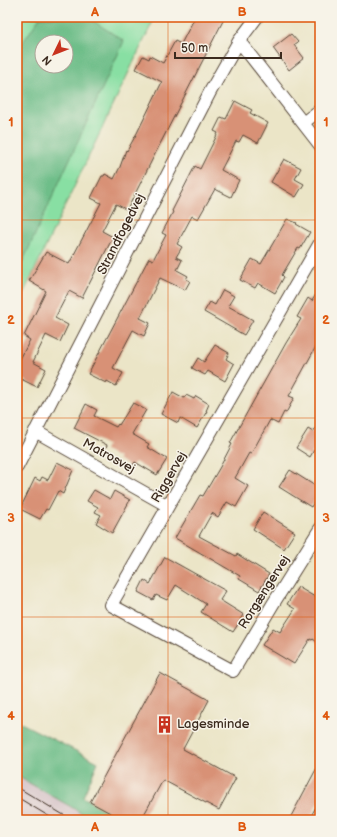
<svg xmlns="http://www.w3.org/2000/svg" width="337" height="837" font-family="'Balsamiq Sans',sans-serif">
	<rect width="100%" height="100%" fill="#f7f3e8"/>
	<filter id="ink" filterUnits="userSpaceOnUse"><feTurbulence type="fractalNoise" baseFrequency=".025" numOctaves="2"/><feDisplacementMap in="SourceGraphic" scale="8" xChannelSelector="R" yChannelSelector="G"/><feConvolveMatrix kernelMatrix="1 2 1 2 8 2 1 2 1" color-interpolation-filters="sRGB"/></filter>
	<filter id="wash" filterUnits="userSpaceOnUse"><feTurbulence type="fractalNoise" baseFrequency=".012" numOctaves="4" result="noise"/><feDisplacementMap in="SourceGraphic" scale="16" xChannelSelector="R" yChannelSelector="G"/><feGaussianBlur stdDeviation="0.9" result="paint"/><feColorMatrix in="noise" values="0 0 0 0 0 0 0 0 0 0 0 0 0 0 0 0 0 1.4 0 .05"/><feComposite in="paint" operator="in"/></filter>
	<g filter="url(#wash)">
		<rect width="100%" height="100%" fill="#ebe5c7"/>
		<path fill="#d2bec5" d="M17,776L73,808L91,820H18Z"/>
		<path fill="#88dfa3" stroke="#628460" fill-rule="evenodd" d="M17,17H155L17,307ZM42,42H66V66H42Z"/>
		<path fill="#6ebe89" stroke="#547454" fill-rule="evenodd" d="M40,17H87L124,41L17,274V51ZM42,42H66V66H42Z
			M17,721L98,762L83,797L124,820H91L73,808L17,776Z"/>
		<g id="blocks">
			<path fill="#d89176" d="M195,17H225L158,148L127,210L116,204L102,231L113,237L82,298L69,291L55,318L68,325L60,342L46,335L33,362L46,369L37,387L17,377V365L30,340L24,336L46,291L29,281L46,252L69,264L101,203L91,198L102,176H104L105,174L114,179L120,167L126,150L127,151L137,133L162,82L136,69L143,56L149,59L150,56L163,63L175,41L181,44Z
				M291,34L298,42L294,45L304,58L289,70L273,48Z
				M235,101L252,110L250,113L268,123L258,143L243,135L239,142L236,141L221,170L239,180L231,197L215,189L198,219L192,216L177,244L182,247L176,257L182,260L177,270L188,276L186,279L190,281L185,290L160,278L140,318L150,323L144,336L133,330L113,368L123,373L116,386L107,381L106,383L88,374L149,258L153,260L166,235L162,233L173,212L172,211L195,166L200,169L218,133L214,131L221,117L226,119Z
				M284,159L301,168L295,179L304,184L296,197L271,182Z
				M287,219L297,223L296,224L310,232L300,249L298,248L282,275L284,277L275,293L258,283L255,288L240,280L252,259L261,264Z
				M320,287V339L289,396L294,398L286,413L284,412L278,424L270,420L251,454L249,453L235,478L248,486L236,507L227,502L218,517L212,513L199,536L236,556L237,554L269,574L259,591L239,579L240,576L175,538L200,495L203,496L220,467L232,444L230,443L286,343L301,319L297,317L308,298L312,301Z
				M223,290L234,296L228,306L253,320L244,335L204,312L210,302L215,305Z
				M215,345L229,353L226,359L234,364L225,381L208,371L205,375L192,368L198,358L204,362Z
				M173,392L184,398L186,395L194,399L196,396L209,404L206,411H207L197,428L180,418L178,423L161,414Z
				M133,403L146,410L132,434L149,444L147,447L167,459L157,475L135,462L131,467L118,459L119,458L105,450L107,445L74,428L86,404L97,410L94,416L116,427L118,424L119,425Z
				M320,421V454L314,450L310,457L296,448L308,429L313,432Z
				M57,462L73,470L63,494L58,491L48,510L46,509L40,519L20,509L35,478L40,481L42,477L48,480Z
				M290,470L320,489V492L311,507L279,487Z
				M94,490L110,499L114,491L130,500L112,533L96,523L101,515L95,512L98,507L87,501Z
				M263,512L295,532L284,549L253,529Z
				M165,557L226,591L220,600L244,615L233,632L201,612L206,604L176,585L167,600L156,595L153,600L138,592L144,580L150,584Z
				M298,587L320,600V644L313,639L312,640L310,639L294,664L262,645L273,628L280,632L295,609L287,604Z
				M160,673L209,700L183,749L236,778L219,810L163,780L141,820H123L90,802Z
				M320,762V799L309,820H289Z"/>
		</g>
	</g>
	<g filter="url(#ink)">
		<use href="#blocks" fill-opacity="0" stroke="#554637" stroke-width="1"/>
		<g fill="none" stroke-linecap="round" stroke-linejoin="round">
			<defs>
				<path id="minor" d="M239,41L320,145
					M303,123L320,110
					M320,243L111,605L233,671L273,604L320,529
					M35,431L168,506
					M17,467L210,92L239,41L257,17"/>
			</defs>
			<use href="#minor" stroke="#554637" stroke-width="14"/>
			<use href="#minor" stroke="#fff" stroke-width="12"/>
			<path stroke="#3b2a1e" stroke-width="1" d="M17,787L72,820
				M17,797L55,820"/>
		</g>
	</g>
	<path fill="none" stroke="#df570d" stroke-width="1" stroke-opacity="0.55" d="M168,17V820M17,220H320M17,418H320M17,617H320"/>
	<defs>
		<symbol id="building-bare" viewBox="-9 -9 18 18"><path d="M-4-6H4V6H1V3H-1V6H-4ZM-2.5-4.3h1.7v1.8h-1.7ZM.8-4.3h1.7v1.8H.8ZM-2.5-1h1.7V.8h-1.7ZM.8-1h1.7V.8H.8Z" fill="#c8321e" stroke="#f7f3e8" stroke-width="2.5" paint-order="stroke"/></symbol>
	</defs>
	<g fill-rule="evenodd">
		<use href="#building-bare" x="152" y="712" width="25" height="25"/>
	</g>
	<g text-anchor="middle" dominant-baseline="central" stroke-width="3" stroke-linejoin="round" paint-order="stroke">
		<g font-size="13" fill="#3b2a1e" stroke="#f7f3e8">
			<text transform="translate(121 234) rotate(-63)">Strandfogedvej</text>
			<text transform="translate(109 456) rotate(29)">Matrosvej</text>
			<text transform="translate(169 477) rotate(-60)">Riggervej</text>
			<text transform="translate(264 592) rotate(-58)">Rorgængervej</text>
		</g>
		<g font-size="13" fill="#3b2a1e" stroke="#f7f3e8" text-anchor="start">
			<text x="177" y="724">Lagesminde</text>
		</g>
	</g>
	<rect width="337" height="837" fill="none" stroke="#f7f3e8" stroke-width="44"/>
	<g transform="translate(54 54) rotate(227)"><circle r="19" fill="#f7f3e8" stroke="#aca397"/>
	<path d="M0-3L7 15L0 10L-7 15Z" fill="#c8321e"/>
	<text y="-6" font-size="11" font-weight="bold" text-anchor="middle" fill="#3b2a1e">N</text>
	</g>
	<path d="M175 52v6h106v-6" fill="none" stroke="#3b2a1e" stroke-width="2"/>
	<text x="181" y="52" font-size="12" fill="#3b2a1e" stroke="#f7f3e8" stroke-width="3" paint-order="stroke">50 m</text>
	<rect x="22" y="22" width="293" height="793" fill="none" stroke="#df570d" stroke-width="1.5"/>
	<g font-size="13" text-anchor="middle" font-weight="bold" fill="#df570d">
		<text x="95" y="16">A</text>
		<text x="242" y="16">B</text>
		<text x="11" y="126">1</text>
		<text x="326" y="126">1</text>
		<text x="11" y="324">2</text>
		<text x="326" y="324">2</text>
		<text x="11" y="522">3</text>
		<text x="326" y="522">3</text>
		<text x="11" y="720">4</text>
		<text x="326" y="720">4</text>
		<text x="95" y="831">A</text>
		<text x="242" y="831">B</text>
	</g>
</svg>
